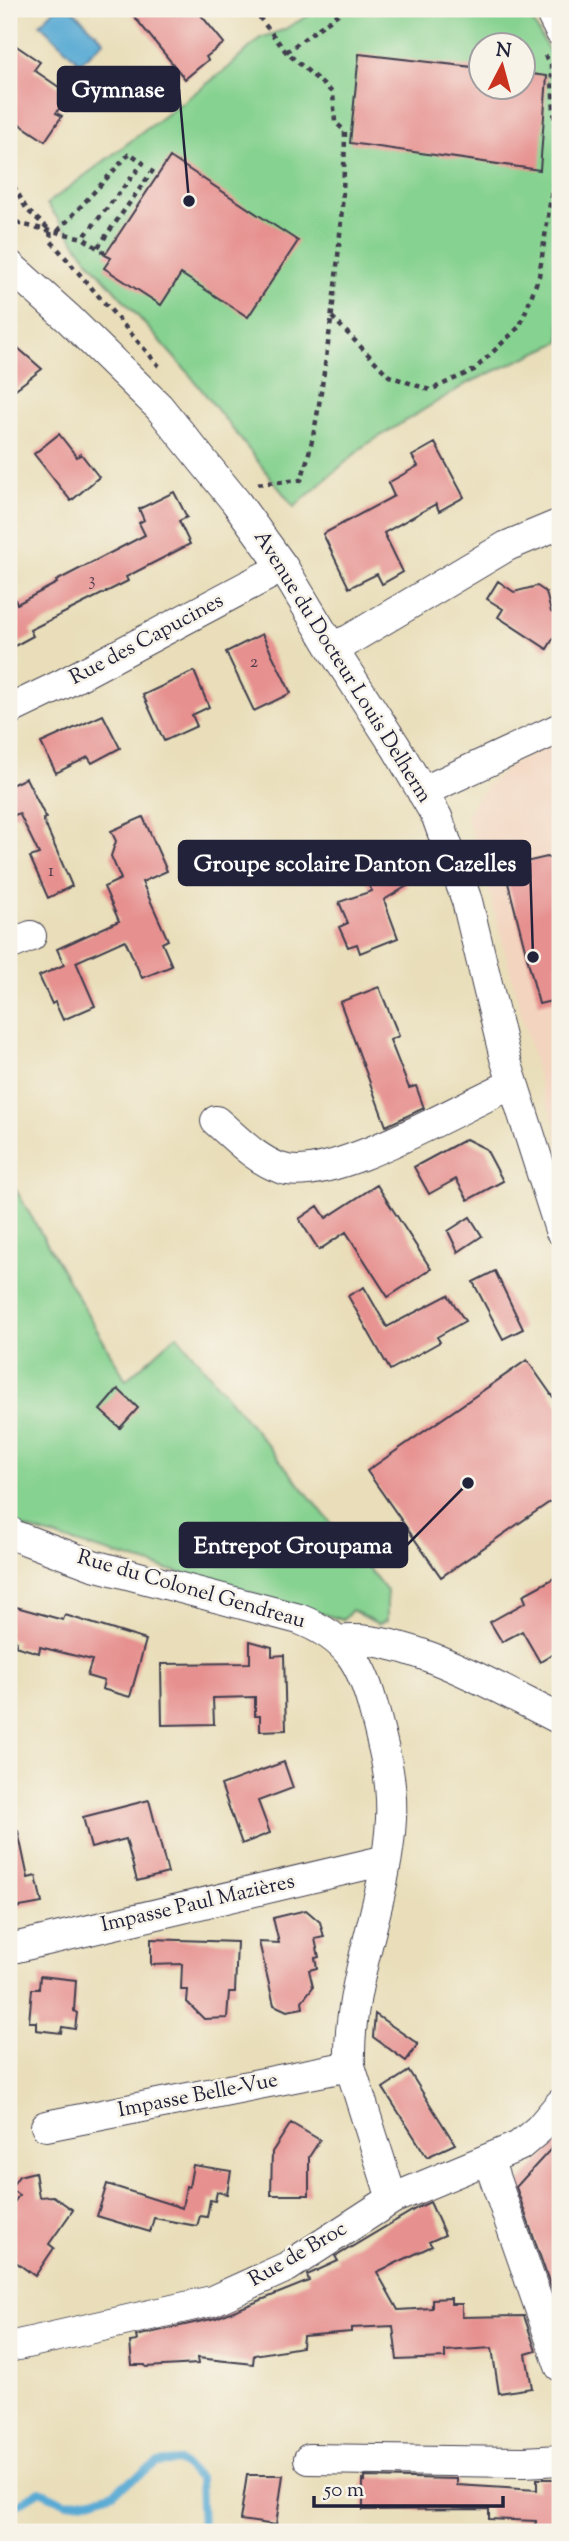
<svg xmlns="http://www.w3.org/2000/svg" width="569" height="2541" font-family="'Sorts Mill Goudy',serif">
	<rect width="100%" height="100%" fill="#f7f3e8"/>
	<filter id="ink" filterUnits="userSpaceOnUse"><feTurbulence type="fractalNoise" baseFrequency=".0143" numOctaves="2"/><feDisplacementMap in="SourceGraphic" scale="14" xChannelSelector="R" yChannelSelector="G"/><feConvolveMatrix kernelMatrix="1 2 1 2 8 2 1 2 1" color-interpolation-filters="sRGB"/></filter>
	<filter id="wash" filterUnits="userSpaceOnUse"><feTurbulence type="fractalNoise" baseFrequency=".00686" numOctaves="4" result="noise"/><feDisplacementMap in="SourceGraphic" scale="28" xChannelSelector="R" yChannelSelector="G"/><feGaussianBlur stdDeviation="1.57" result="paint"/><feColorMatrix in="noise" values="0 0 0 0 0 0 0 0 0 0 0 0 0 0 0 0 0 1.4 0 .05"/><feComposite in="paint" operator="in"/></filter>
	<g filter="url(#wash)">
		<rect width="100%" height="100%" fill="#e9deb9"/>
		<path fill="#f3d4bf" d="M555,743L560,752V1159L555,1124L542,1092L480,856L466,815L486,787L511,765Z"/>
		<path fill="#86d290" stroke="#547a66" stroke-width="2" fill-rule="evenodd" d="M320,9H526L560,71V342L468,383L364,446L294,507L189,374L89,261L47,204L228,68L260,38L283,30ZM482,46H524V88H482Z
			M9,1178L126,1380L177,1335L387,1591V1620L378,1624L352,1610L343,1620L17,1526L9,1512Z"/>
		<path fill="#59aad4" stroke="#3e6688" stroke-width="2" d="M55,9H72L104,41L80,63L40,24Z"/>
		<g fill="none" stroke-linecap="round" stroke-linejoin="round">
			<path stroke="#59aad4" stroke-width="8" d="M9,2510L40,2491L67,2503L93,2499L114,2492L157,2463L179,2461L200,2479L202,2532"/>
		</g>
		<g id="blocks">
			<path fill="#e6908f" d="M128,9H196L224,43L206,57L208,60L185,79Z
				M9,41L40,62L34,70L69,94L56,113L62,116L45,141L9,117Z
				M359,54L481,68V88H523V73L547,76L540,170L350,143Z
				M170,157L298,241L248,317L181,274L161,305L104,268L111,258L105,255Z
				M18,348L42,369L9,394V360Z
				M59,434L77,457L81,454L99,477L71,501L34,454Z
				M435,443L464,497L439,511L436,504L384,533L403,572L382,584L377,574L349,588L323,534L394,496L388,483L418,466L412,456Z
				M174,492L187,517L179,521L190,544L126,577L128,581L30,630L33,636L9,649V586L17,604L57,583L56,581L145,535L139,523L144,520L139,509Z
				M498,581L514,592L537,586L546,592L551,612L560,618V627L547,649L498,617L503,609L487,599Z
				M262,634L291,693L254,711L226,652Z
				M194,671L209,707L192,715L197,726L164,741L143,695Z
				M103,715L120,748L92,763L88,757L56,773L41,743Z
				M26,778L46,818L43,819L72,886L48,898L30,857L39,854L19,813L9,818V786Z
				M143,817L167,871L142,882L168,940L162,943L172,966L142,978L125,940L76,962L95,1006L63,1020L55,1002L52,1004L39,976L64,965L57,949L119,921L104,887L121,879L111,856L116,841L111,831Z
				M378,852L383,861L390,857L407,886L384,900L398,938L360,953L357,944L348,947L339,927L348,923L339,902L372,891L357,864Z
				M547,857L560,864V999L539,1004L504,867Z
				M379,987L399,1036L390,1040L409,1088L416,1086L424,1108L386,1126L340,1002Z
				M466,1139L486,1149L503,1181L468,1200L456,1179L429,1194L414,1167Z
				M377,1185L431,1269L388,1297L346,1232L319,1250L299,1219L318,1206L326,1218Z
				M470,1217L482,1236L458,1252L448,1231Z
				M495,1271L523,1329L503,1339L473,1282Z
				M364,1287L387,1327L448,1295L465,1321L437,1337L440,1342L390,1370L348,1296Z
				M527,1360L560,1407V1495L441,1577L367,1471Z
				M118,1389L138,1408L120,1428L100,1410Z
				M560,1575V1650L540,1662L522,1631L502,1642L490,1622L526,1602L523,1595Z
				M9,1605L63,1620L65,1615L146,1640L130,1697L102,1689L104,1681L87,1676L92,1660L40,1647L39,1653L15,1646L17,1641L9,1638Z
				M250,1641L272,1647V1656L284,1655L286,1730L260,1731V1716H255V1697L213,1698L214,1724L162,1725L161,1664L250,1663Z
				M284,1762L293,1788L258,1801L270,1833L242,1844L221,1785Z
				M149,1800L168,1873L137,1881L126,1839L91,1848L83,1817Z
				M18,1831L28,1878L36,1876L42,1903L9,1909V1832Z
				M306,1910L320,1922L324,1937L315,1939L319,1957L315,1958L317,1968L309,1970L313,1987L302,2001L303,2008L287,2011L274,2005L259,1942L279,1943L273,1918Z
				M151,1939L237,1942L235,1992H229L227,2018L204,2019L187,2002L188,1990H181L182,1964L151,1965Z
				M40,1976L76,1980L74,2011L77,2013L75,2029L62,2027L61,2033L36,2030V2022H29L32,1989H39Z
				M375,2014L418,2044L406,2061L373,2037Z
				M409,2071L455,2144L427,2157L383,2088Z
				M291,2123L320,2140L309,2157V2195H271L272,2152Z
				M560,2139V2313L516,2187Z
				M193,2165L231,2171L227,2194L217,2192L215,2201L210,2200L207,2217L200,2216L197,2226L154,2218L150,2232L97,2216L107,2184L182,2208L186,2186L189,2187Z
				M35,2172L39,2197L53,2196L73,2210L49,2244L54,2248L35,2276L9,2257V2210L19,2195L10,2189L19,2176Z
				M430,2202L445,2235L429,2242L432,2246L377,2272L398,2310L432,2308V2299L451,2298V2304H462V2317L524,2316L536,2351L526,2354L532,2388L499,2393L492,2348L445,2351V2358L397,2360L393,2326L351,2328V2332L303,2336L302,2347L254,2355L253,2364L197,2358L198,2364L146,2367L145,2365H132L130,2342L137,2341L136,2336L216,2318L309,2281L307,2275L338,2261L335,2256L338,2255L417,2208Z
				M247,2475H283L276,2525L240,2520Z
				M365,2477L457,2479V2485L537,2490V2479H560V2532H535L536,2521L489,2519V2509L363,2510V2480L365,2481Z"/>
		</g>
	</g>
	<g filter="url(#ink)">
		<use href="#blocks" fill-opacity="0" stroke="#403e4e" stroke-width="2"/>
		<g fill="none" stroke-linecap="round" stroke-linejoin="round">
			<defs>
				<path id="street" d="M549,9L560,31
					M9,265L69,319L159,407L236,502L283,567L331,647L396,747L437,817L467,901L505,1058L560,1230
					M331,647L349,640L507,546L560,524
					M9,710L63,684L283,567
					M422,792L560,728
					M9,945L31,936
					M216,1121C236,1138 255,1159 280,1168C328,1187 462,1105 513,1084
					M9,1531L10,1534L93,1565L299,1619C349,1639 362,1663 375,1714C384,1749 393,1782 391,1819C387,1903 347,1981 350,2066L392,2199
					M340,1641C402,1631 504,1692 560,1719
					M9,1949L386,1860
					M46,2126L350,2066
					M488,2159L560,2366
					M9,2347L212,2301L287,2267L392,2199L519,2146L539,2129L560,2104
					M309,2459L524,2462L560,2460"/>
			</defs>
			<use href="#street" stroke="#403e4e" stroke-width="32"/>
			<path stroke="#403e4e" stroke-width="4.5" stroke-dasharray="5 5" stroke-linecap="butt" d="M253,9L286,52L333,93L335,122L345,131C344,209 336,288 325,365C319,406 314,441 301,480L254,484
				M516,9L523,20
				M286,52L345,9
				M9,177L27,210L50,230L51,241L159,366
				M9,216L20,224L83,238L109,256
				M58,231L130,153L143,163L83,238
				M98,247L156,166
				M332,317L389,376L430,390L474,370L520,326L539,276L557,157L551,65L544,54"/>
			<use href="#street" stroke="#fff" stroke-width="30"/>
		</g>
	</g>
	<g text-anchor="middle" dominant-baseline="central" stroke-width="5" stroke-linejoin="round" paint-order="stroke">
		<g font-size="18" fill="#533e50">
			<text x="92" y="581">3</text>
			<text x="254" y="663">2</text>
			<text x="51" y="872">1</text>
		</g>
		<g font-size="21" fill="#22223b" stroke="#f7f3e8">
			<text transform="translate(147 640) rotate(-28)">Rue des Capucines</text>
			<text transform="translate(342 667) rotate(58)">Avenue du Docteur Louis Delherm</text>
			<text transform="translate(191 1590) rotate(16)">Rue du Colonel Gendreau</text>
			<text transform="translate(198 1904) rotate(-13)">Impasse Paul Mazières</text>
			<text transform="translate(198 2096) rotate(-11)">Impasse Belle-Vue</text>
			<text transform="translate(298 2255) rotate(-30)">Rue de Broc</text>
		</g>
	</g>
	<path fill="none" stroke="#22223b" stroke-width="2.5" d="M189 201L179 89M533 957L530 863M468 1483L407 1545"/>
	<g fill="#22223b" stroke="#f7f3e8" stroke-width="2.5">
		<circle cx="189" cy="201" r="7"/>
		<circle cx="533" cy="957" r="7"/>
		<circle cx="468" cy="1483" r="7"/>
	</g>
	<g fill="#22223b" stroke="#22223b" stroke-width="2.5">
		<rect x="58" y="67" width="121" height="44" rx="7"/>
		<rect x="179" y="841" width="351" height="44" rx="7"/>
		<rect x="180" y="1523" width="227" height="44" rx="7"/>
	</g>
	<g font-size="23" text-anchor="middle" font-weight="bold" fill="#fff">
		<text x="118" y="97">Gymnase</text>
		<text x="355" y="871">Groupe scolaire Danton Cazelles</text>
		<text x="293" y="1553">Entrepot Groupama</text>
	</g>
	<rect width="569" height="2541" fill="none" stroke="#f7f3e8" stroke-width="35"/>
	<g transform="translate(502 66) rotate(6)"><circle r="33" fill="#f7f3e8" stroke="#a29fa3" stroke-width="2"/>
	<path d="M0-5L12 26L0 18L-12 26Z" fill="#c8321e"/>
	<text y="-10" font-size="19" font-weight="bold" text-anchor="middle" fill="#22223b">N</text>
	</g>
	<path d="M314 2496v10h189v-10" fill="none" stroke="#22223b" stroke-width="3.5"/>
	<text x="324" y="2496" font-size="21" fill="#22223b" stroke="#f7f3e8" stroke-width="5" paint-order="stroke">50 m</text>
</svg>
